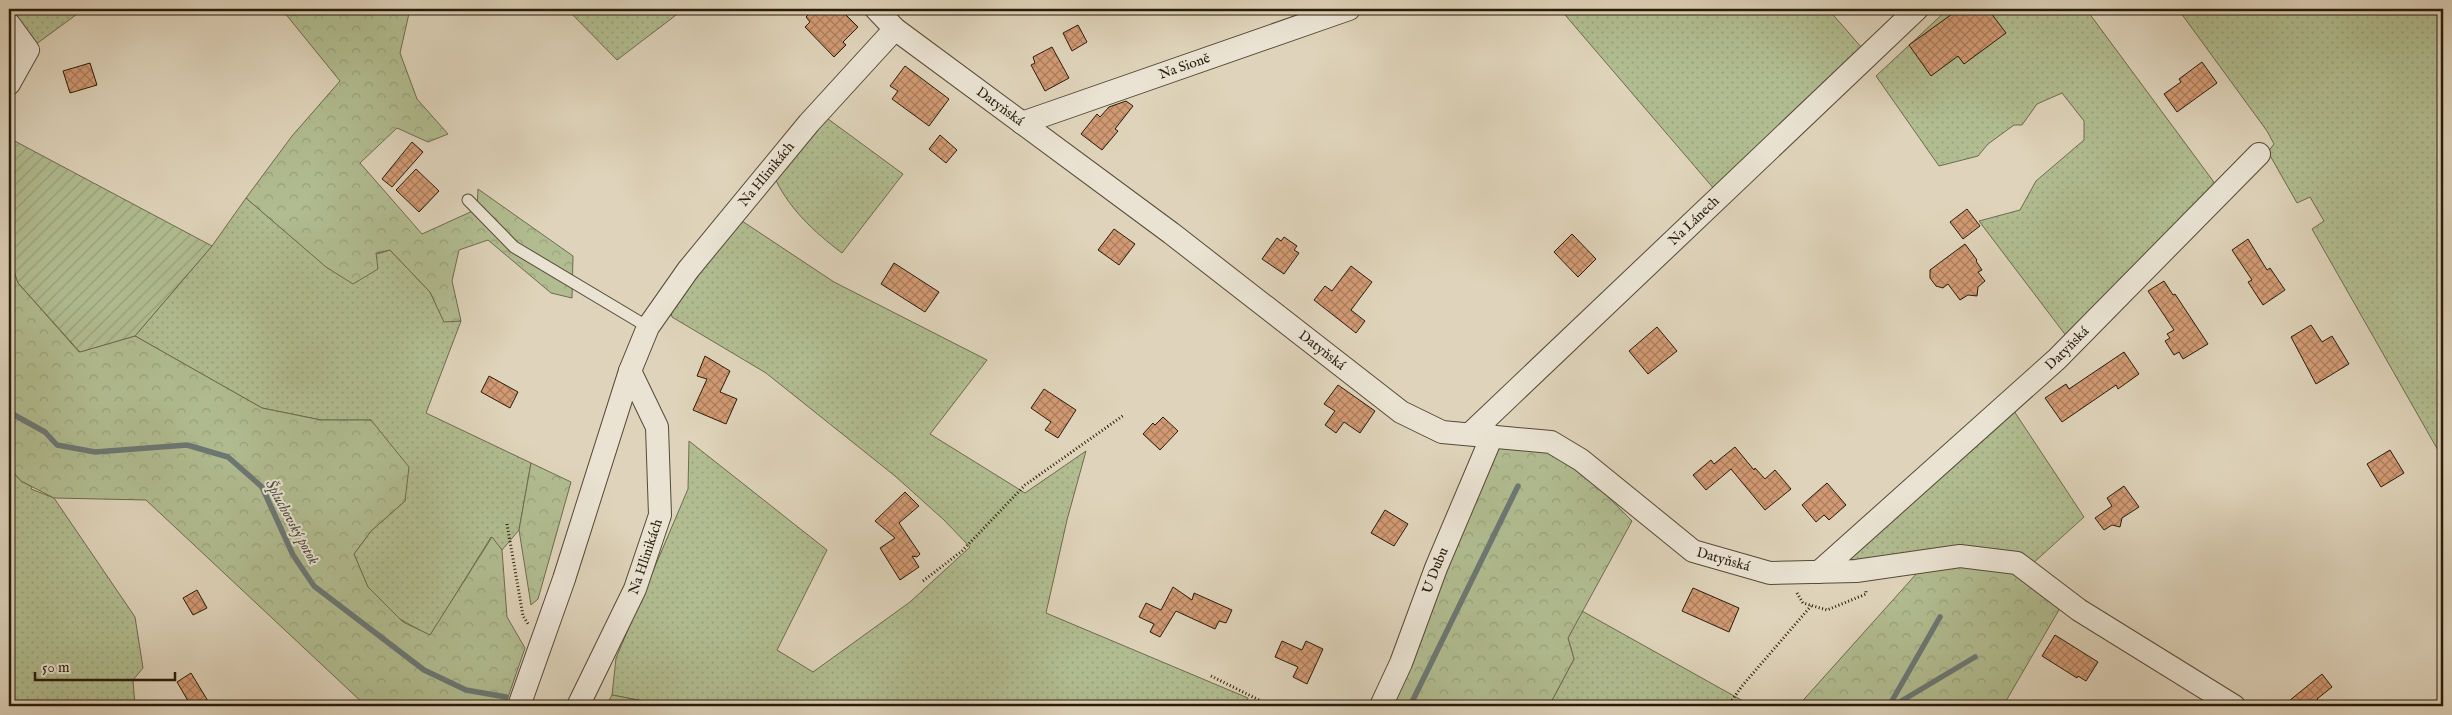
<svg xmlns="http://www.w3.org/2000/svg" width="2452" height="715" font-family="'IM FELL English',serif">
	<defs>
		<pattern id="grass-dots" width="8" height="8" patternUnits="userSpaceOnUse" patternTransform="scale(1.25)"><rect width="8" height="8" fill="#b1bd91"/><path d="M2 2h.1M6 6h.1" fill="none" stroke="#98a27c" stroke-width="1.8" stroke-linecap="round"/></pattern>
		<pattern id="forest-crowns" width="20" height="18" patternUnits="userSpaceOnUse" patternTransform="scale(1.25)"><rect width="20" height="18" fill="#b1bd91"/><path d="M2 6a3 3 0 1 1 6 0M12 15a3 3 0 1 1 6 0" fill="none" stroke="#98a27c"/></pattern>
		<pattern id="garden-furrows" width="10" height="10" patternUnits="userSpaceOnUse" patternTransform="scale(1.25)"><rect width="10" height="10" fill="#b1bd91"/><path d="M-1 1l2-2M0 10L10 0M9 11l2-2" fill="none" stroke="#98a27c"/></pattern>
		<pattern id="building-cross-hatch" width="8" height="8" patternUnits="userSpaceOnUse" patternTransform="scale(1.25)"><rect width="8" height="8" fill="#d29a74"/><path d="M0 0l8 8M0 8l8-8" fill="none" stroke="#aa7d5d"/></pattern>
	</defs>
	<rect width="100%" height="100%" fill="#dfd4bb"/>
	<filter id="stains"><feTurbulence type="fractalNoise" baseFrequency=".004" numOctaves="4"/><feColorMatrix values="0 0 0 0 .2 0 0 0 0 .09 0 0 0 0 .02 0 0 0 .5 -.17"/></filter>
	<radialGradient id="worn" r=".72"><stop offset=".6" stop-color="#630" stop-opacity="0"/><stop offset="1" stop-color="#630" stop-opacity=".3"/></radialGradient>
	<path fill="url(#grass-dots)" stroke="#6d6c4d" d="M9,9H84L28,50L9,24Z
		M567,9H684L617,60Z
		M1560,9H1828L1862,48L1715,190Z
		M1948,9H2086L2219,189L2169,229L2067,337L1979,221L2020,210L2036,181L2084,140V121L2062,93L2037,104L2022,125H2014L1988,144L1978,156L1939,166L1876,76Z
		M2178,9H2443V459L2312,229L2324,221L2310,197L2297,203L2268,152L2274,144L2267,131Z
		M824,116L903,174L842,253C814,232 787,207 773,174Z
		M246,198L329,269L390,250L430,292L444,321H461L426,413L531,463L519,530L502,550L491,537L430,636L400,619L368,588L354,554L371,531L405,501L371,420H321L262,408L135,336L212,246Z
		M742,221L834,282L987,360L930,434L1025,493L1086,451L1067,520L1046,613L1248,698L1245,706H655L643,701L612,695L616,658L688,489L689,441L827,550L777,650L813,672L910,602L970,547L944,520L895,476L766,373L672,317L667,298Z
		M2014,411L2084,517L2031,565H1867L1845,557Z
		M9,467L21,481L32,487L31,489L54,498L135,617L143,668L133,680L135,706H16L9,701Z
		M1582,611L1752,706H1549L1574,659L1568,638Z"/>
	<path fill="url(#forest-crowns)" stroke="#6d6c4d" d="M290,9H410L400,53L417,99L448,134L428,142L397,128L360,163L422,234L477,209L478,189L573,256L572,298L551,293L488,240L459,250L452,281L461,321L444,322L430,292L390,250L376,253L378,269L353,284L326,267L246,198L292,136L340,81L284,12Z
		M9,256L18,283L79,352L135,336L262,408L321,420H371L409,467L405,501L371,531L354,554L368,587L403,622L430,635L492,537L502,550L507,617L525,648L505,706H366L146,500L54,498L21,481L9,467Z
		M1492,436L1569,457L1632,521L1568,638L1574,659L1549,706H1381Z
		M531,463L571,482L538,599L531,605L519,530Z
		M1961,567L2016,573L2063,603L2003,706H1798L1918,572Z
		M612,695L643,701L655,706H606Z"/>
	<path fill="url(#garden-furrows)" stroke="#6d6c4d" d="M9,138L212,246L135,336L80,352L18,283L9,256Z"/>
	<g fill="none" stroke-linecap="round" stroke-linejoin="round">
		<path stroke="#6c7874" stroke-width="5.5" d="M9,412L45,432L57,445L95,452L187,445L228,457L262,487L293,555L314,586L424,670L466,690L506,697
			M1410,706L1518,486
			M1889,706L1940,617
			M1893,706L1975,657"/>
	</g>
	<path fill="url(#building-cross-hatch)" stroke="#291c09" d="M814,9H840L858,27L843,42L846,45L834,57L805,27L810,22L806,17Z
		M1959,9H1988L2006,33L1964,64L1958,56L1931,76L1909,45Z
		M1078,25L1087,42L1072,51L1063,33Z
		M1052,47L1069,78L1045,91L1031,65L1035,63L1033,57Z
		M2202,62L2217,83L2177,112L2164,94L2181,82L2179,79Z
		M90,63L97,85L70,93L63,71Z
		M905,66L949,99L929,126L892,99L898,91L890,86Z
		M1126,101L1133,106L1115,129L1118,131L1102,150L1081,134L1097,114L1100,117L1109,107Z
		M940,135L957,150L946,163L929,149Z
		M412,142L423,152L392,187L382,179Z
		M416,169L439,191L419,212L396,190Z
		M1967,209L1980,226L1963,239L1950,222Z
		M1114,229L1135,244L1119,265L1098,250Z
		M1572,234L1596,259L1578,277L1554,252Z
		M1284,237L1297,246L1294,250L1299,253L1284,274L1262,259L1277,238L1281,241Z
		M2248,239L2267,270L2270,268L2285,290L2263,305L2248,282L2252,280L2232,250Z
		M1965,244L1977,260L1976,261L1982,270L1978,272L1985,281L1978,287L1977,296L1968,295L1960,300L1948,284L1943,288L1936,286L1930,278V270Z
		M894,263L939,292L925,312L881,284Z
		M1351,266L1372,282L1351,310L1365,321L1356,333L1314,300L1325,286L1332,291Z
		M2164,281L2173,295L2175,294L2208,344L2183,359L2179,352L2174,355L2165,341L2170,338L2167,334L2174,330L2148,291Z
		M2311,325L2322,342L2332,336L2349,364L2316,384L2291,337Z
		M1657,327L1677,351L1648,374L1629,351Z
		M2124,352L2139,374L2118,389L2116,385L2062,422L2045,398L2066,384L2069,389Z
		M705,356L730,371L720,392L737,399L726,424L693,410L707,379L697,376Z
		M489,376L518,392L510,408L481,392Z
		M1338,385L1375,411L1360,433L1344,422L1336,433L1325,425L1335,411L1324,404Z
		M1044,389L1076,410L1058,438L1045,430L1051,422L1031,408Z
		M1163,417L1178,431L1160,450L1143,434L1153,423L1155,425Z
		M1735,447L1754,470L1755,468L1765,479L1775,470L1791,489L1765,510L1731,469L1706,490L1693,475L1711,460L1714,464Z
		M2390,450L2404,473L2381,487L2367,464Z
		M1827,483L1846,505L1829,520L1824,515L1816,522L1802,505Z
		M2124,486L2139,507L2122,518L2120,527L2112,525L2104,530L2095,518L2112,506L2107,498Z
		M905,492L919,506L899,523L920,554L917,557L912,556L919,567L900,580L880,548L895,538L875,521Z
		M1385,510L1408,524L1394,546L1371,533Z
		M1173,587L1192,600L1194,593L1232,610L1226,623L1219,621L1215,629L1176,611L1160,637L1150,632L1154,624L1139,617L1146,603L1161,610Z
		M1693,588L1739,608L1729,632L1682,611Z
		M197,590L207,608L193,615L183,598Z
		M2055,635L2098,662L2086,681L2078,676L2077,678L2042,656Z
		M1282,641L1302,650L1306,641L1323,649L1307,684L1293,677L1298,667L1275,657Z
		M191,673L211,706H191L177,682Z
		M2322,674L2332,687L2317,699L2322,706H2283Z"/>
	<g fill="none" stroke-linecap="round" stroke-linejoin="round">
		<defs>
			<path id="service" d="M468,200L514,247L648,327"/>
			<g id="minor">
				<path id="s1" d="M876,9L895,29L1171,233L1401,412L1442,432L1551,442L1581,460L1693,551L1770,573L1856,571L1960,556L2017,563L2079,610L2234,706"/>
				<path d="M9,24L28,50L9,84"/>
				<path id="s2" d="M1022,123L1349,9"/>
				<path id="s3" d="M1470,434L1917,9"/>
				<path id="s4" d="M1819,572L2057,359L2259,154"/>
				<path id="s5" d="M519,706L564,579L630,371L648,327L688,270L809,123L895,29"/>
				<path id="s6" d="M578,706L635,589L660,515L657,427L630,371"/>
				<path id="s7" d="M1381,706L1401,663L1436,568L1492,436"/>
			</g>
		</defs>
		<use href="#service" stroke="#564a36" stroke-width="13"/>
		<use href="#minor" stroke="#564a36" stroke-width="24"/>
		<path stroke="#291c09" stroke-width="3" stroke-dasharray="1 2.5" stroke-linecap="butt" d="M507,524L523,616L528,624
			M923,581L962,551L1025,485L1124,415
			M1797,593L1803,603L1827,610L1866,594V589
			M1211,676L1271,706
			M1728,706L1742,686L1811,606"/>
		<use href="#service" stroke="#eae3d3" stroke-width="11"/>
		<use href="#minor" stroke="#eae3d3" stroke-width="22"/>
	</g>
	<g text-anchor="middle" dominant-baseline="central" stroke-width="4" stroke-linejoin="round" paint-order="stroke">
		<g font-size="14" fill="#291c09" stroke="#eae3d3">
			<text stroke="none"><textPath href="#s2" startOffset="172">Na Sioně</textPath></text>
			<text stroke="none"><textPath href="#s1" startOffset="158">Datyňská</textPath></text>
			<text stroke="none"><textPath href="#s5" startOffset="594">Na Hlinikách</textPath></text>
			<text stroke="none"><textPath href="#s3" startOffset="309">Na Lánech</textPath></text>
			<text stroke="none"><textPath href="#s4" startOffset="334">Datyňská</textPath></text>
			<text stroke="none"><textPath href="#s1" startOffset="562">Datyňská</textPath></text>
			<text stroke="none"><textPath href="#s6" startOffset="164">Na Hlinikách</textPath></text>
			<text stroke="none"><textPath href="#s1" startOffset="1028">Datyňská</textPath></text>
			<text stroke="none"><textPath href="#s7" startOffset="146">U Dubu</textPath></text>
		</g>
		<g font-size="15" font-style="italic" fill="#4a4a3e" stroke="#eae3d3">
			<text transform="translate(292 522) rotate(61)">Špluchovský potok</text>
		</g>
	</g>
	<rect width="2452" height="715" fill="none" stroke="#dfd4bb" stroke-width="30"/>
	<rect x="10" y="10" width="2432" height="695" fill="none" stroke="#291c09" stroke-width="2.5"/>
	<rect x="15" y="15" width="2422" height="685" fill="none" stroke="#291c09"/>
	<path d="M35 672v8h140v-8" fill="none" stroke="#291c09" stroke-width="2.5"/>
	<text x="42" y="672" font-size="15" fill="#291c09" stroke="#eae3d3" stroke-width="4" paint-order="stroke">50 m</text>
	<rect width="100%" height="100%" filter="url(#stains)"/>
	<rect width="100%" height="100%" fill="url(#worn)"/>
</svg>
